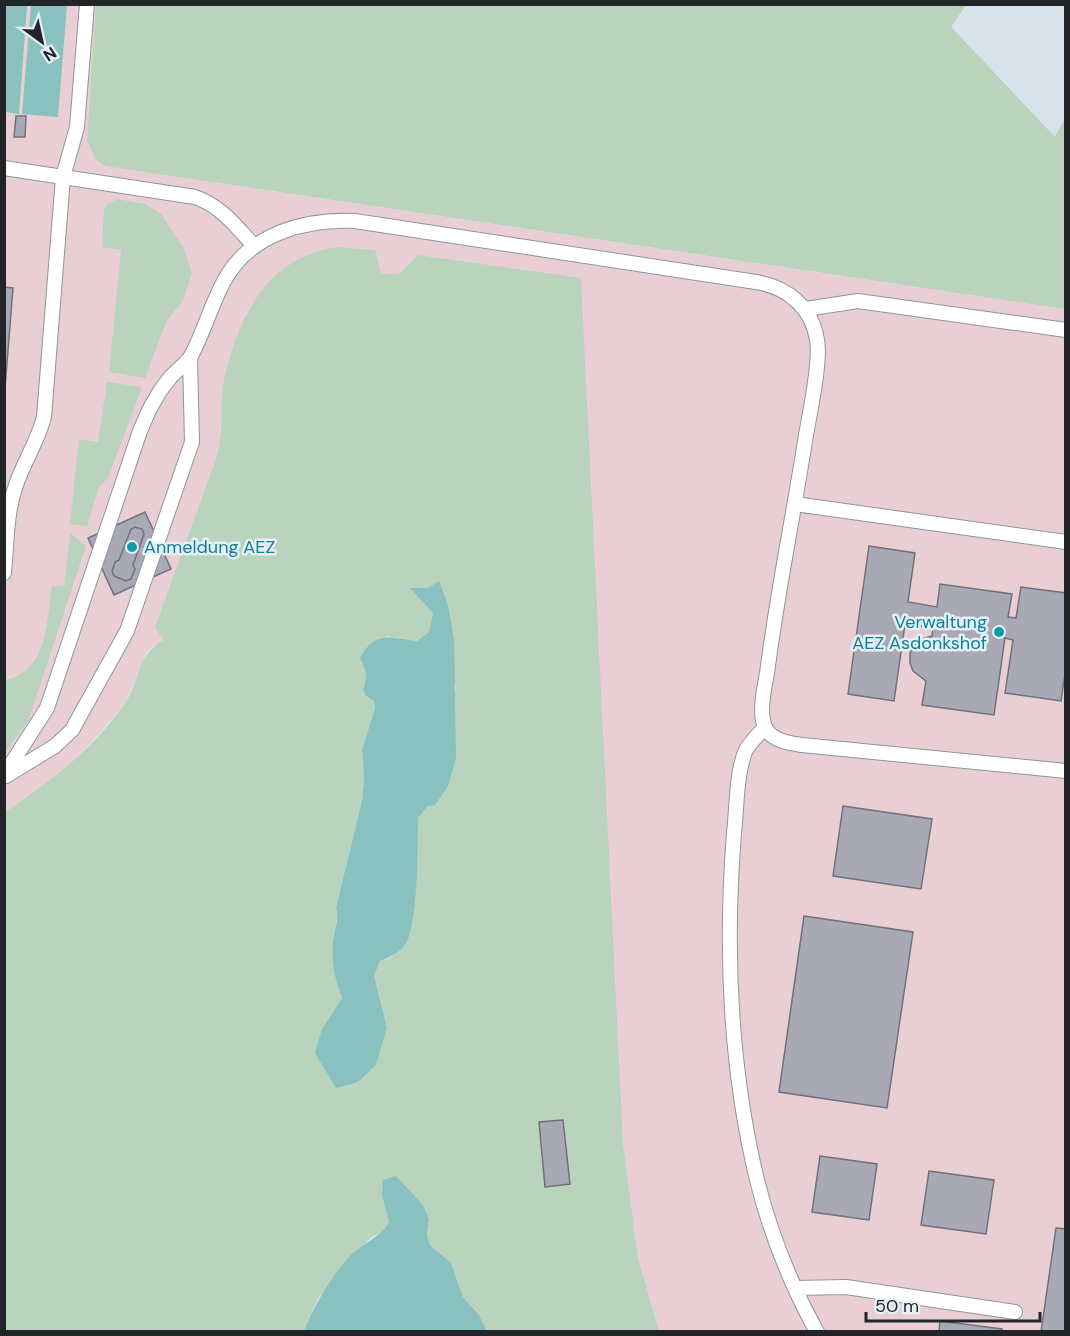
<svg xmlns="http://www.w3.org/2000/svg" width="1070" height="1336" font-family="'DM Sans',sans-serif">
	<rect width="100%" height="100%" fill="#d8e2ea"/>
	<path fill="#e9cfd3" d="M5,5H130L210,182L1065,309V1331H659L638,1258L623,1144L399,274L381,273L374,250L337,247L308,254L271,279L247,311L223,386L220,441L213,467L155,627L163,640L148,650L124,705L84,750L51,781L5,812Z"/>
	<path fill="#b9d3bc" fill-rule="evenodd" d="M96,5H966L951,27L1055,137L1065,118V309L105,166L96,160L87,140Z
		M117,199L145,204L161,214L184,249L192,273L183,301L167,320L145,378L109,372L121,250L102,247L104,210L106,205Z
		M337,247L375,250L381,273L399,274L418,255L581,278L623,1144L638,1258L659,1331H487L479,1315L463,1297L451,1263L430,1245L427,1235L429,1219L382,1196L389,1222L384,1231L371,1237L318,1298L304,1331L5,1332V812C49,783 93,749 124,705C141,681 134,659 163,640L155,627L213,467C216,458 219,449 220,440C223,422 220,403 223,385C236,321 265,257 337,247ZM411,588H428L456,688L428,806L418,818C418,848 419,938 393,956C389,958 384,960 380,961L374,976L387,1027L322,1029L342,998C334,979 331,956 334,935C335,923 339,919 336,906L362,801L364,780L362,750L375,708L374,701L365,695L363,689L366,682L365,667L387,636L417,641L429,632L433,613ZM563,1120L570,1184L545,1186L539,1122Z
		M107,382L142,387L108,478L99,487L87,526L70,524L79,439L98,442Z
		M70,533L86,546L29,719L5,753V680C49,672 46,620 52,586H64Z"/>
	<path fill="#89c1c1" d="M4,5H27L19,114L5,112Z
		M31,5H67L58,117L22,114Z
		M439,581L448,605L454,639L456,758L448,786L435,805L428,806L418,818C418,848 418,911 408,939C404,950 391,957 380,961L374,976L387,1027L376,1065L358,1082L336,1088L315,1053L322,1029L342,998C334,978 330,957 334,935C336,924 339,919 336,907L362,801L364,780L362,750L375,708L374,701L365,695L363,689C368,678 366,668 360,658C376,630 389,638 417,641L429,632L433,613L410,588H428Z
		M396,1176L423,1205L429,1219L427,1235L430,1245L451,1263L463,1297L479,1315L487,1331H304C315,1304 330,1278 350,1256C362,1244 381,1237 389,1222L382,1196L383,1180Z"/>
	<path fill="#a8a9b4" stroke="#70717b" stroke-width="1.5" fill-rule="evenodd" d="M16,116H26L25,137H14Z
		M4,287L13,288L4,401Z
		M145,512L171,569L114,595L88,538ZM135,527L142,529L144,534L133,565L135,569L131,579L126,581L114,576L112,571L115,562L119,560L131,529Z
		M135,527L142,529L144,534L133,565L135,569L131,579L126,581L114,576L112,571L115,562L119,560L131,529Z
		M869,546L915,553L908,602L937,607L940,584L1012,594L1008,617L1016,618L1021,587L1066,593V667L1061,701L1005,693L1013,640L1005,638L994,715L922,705L926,681L913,671L910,663V653L919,640L932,636L933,628L905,624L894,701L848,694Z
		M843,806L932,819L921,889L833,876Z
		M804,916L913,932L887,1108L779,1092Z
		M563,1120L570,1184L545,1187L539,1122Z
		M820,1156L877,1164L869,1220L812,1212Z
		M929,1171L994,1180L986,1234L921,1225Z
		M1056,1228L1066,1229V1332H1041Z
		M940,1321L1002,1329V1332H939Z"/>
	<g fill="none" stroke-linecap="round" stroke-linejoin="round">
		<defs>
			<path id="service" d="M4,168L195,197C221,206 236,226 254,246
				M806,309L858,301L1066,330
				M795,504L1066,542
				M4,573C7,544 6,513 16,485C24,461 38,441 44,417L63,177L77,127L87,4
				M765,727C759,734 749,743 745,752C736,776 737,807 734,833C725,947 730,1068 757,1180C770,1232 791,1285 817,1332
				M4,775L47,708L140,431C148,412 155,396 169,379C175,371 186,365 191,356C204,332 211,305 224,281C250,233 305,219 355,221L756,282C787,287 812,307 817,340C821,361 810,412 806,435C794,512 778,589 768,666C766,683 757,713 766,729C773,741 789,743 802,745L1066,771
				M6,776L55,746L72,730L127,631L192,442L190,358
				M796,1288L846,1287L1015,1312"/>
		</defs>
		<use href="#service" stroke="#8d969e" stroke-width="16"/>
		<use href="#service" stroke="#fff" stroke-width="14"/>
	</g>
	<g fill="#0f9aa8" stroke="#e5eff8" stroke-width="2">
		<circle cx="132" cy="547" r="6"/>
		<circle cx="999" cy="632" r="6"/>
	</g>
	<g text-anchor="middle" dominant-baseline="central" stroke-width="5" stroke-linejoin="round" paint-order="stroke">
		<g font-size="18" fill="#0d838f" stroke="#e5eff8" text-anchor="start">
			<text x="144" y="547">Anmeldung AEZ</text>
			<text x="987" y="622" text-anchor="end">Verwaltung<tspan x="987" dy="21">AEZ Asdonkshof</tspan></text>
		</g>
	</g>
	<rect width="1070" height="1336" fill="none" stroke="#222528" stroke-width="12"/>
	<g transform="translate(42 42) rotate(147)" stroke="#e5eff8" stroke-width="4.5" paint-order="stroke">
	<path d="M0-4.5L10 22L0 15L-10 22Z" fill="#222528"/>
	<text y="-9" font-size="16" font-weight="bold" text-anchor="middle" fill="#222528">N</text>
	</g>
	<path d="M866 1312v9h174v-9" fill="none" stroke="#222528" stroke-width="3"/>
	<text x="875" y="1312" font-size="18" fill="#222528" stroke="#e5eff8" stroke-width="4.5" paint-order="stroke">50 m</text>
</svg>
